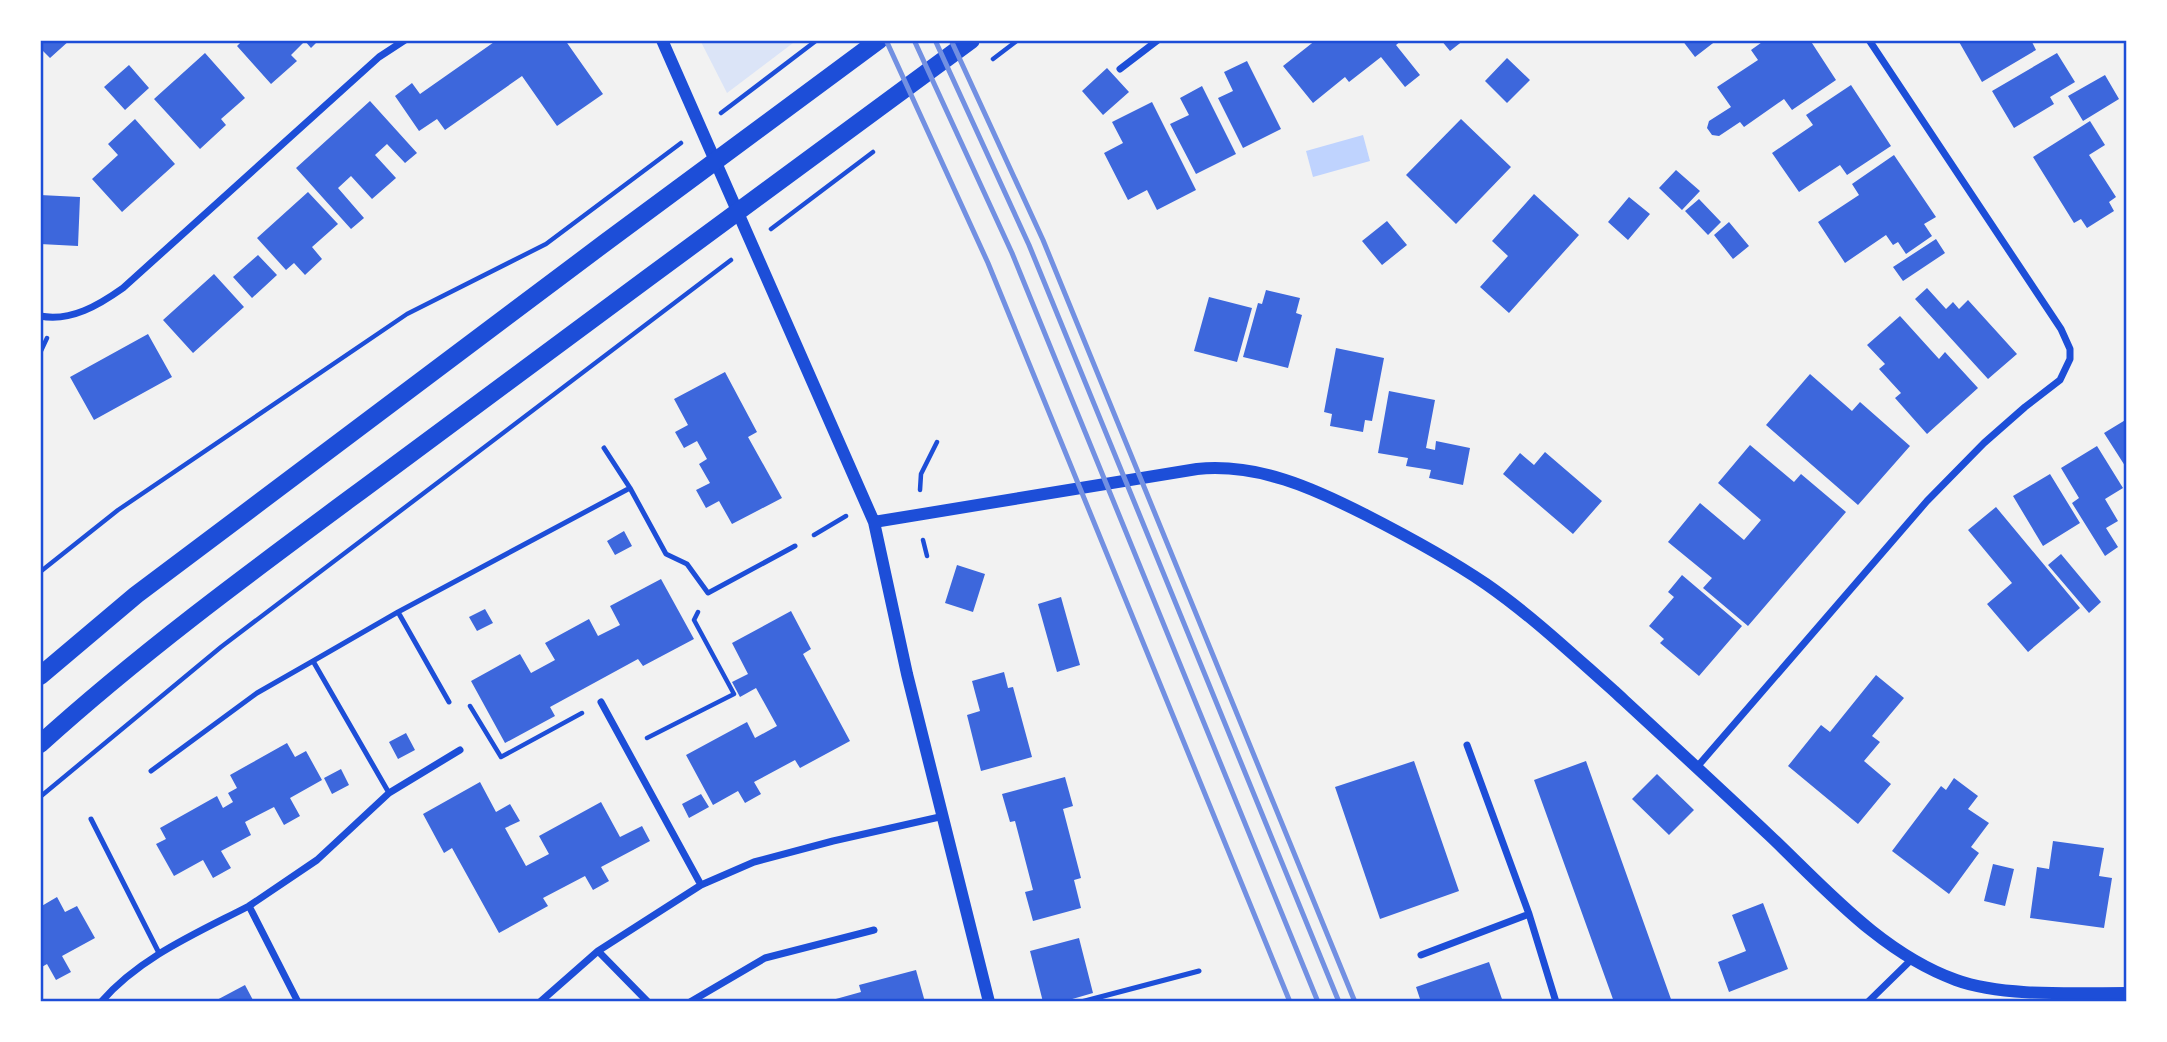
<svg xmlns="http://www.w3.org/2000/svg" width="2167" height="1042" font-family="Raleway,sans-serif">
	<rect width="100%" height="100%" fill="#f2f2f2"/>
	<path fill="#dbe4f7" d="M700,40H797L727,93Z"/>
	<path fill="#bfd3fe" d="M1363,135L1370,161L1313,177L1306,151Z"/>
	<path fill="#3d67dc" d="M40,40H70L50,58L42,50L40,51Z
		M243,40H319L311,48L305,41L291,55L297,61L271,84L237,46Z
		M497,40H565L603,94L557,126L522,76L445,130L437,119L419,131L395,96L412,83L420,94Z
		M1316,40H1402L1396,45L1420,75L1405,87L1381,57L1349,82L1345,77L1313,103L1283,66Z
		M1441,40H1464L1450,51Z
		M1682,40H1717L1695,57Z
		M1765,40H1810L1836,80L1792,110L1784,99L1744,127L1740,122L1719,136L1712,135L1707,128L1709,121L1731,107L1717,87L1758,60L1751,50Z
		M1958,40H2031L2036,50L1982,82Z
		M205,53L245,98L221,119L226,125L200,149L154,99Z
		M2057,53L2075,82L2050,97L2054,104L2014,128L1992,91Z
		M1507,58L1530,80L1507,103L1485,81Z
		M1247,61L1281,129L1243,148L1218,98L1233,91L1224,72Z
		M129,65L149,88L125,110L104,87Z
		M1107,68L1129,92L1103,115L1082,91Z
		M2105,75L2119,99L2083,121L2068,96Z
		M1851,85L1891,146L1847,175L1840,165L1799,192L1772,153L1813,125L1806,115Z
		M1202,86L1236,154L1196,174L1170,124L1189,115L1180,98Z
		M370,101L417,153L405,163L387,144L375,155L396,178L372,199L351,176L338,188L364,218L351,229L296,168Z
		M1152,102L1196,190L1157,210L1147,190L1128,200L1104,153L1123,143L1112,122Z
		M135,119L175,164L122,212L92,179L118,155L108,144Z
		M1461,119L1511,167L1456,224L1406,175Z
		M2090,121L2105,145L2089,155L2116,197L2109,202L2114,211L2087,228L2081,219L2074,223L2033,157Z
		M1894,155L1936,217L1924,224L1932,236L1906,254L1898,242L1893,245L1886,235L1845,263L1818,222L1859,195L1852,184Z
		M1676,170L1700,191L1682,210L1659,188Z
		M308,192L338,224L312,247L322,259L305,275L294,263L286,270L257,238Z
		M1534,194L1579,235L1509,313L1480,287L1508,256L1492,241Z
		M40,195L80,197L78,246L40,244Z
		M1629,197L1650,214L1628,240L1608,222Z
		M1699,199L1721,222L1708,235L1685,211Z
		M1387,221L1407,245L1382,265L1362,241Z
		M1729,222L1749,246L1733,259L1714,235Z
		M1936,239L1945,253L1903,281L1893,267Z
		M258,255L277,275L252,298L233,277Z
		M214,274L244,307L193,353L163,320Z
		M1927,288L1946,309L1953,302L1959,309L1968,300L2017,354L1988,379L1915,299Z
		M1266,290L1300,298L1296,313L1302,315L1288,368L1243,357L1258,303L1262,304Z
		M1209,297L1252,308L1237,362L1194,351Z
		M1900,316L1939,359L1945,352L1978,388L1927,434L1895,398L1901,393L1879,369L1885,364L1867,345Z
		M148,334L172,377L94,420L70,377Z
		M1336,348L1384,358L1372,421L1365,420L1363,432L1330,426L1332,414L1324,412Z
		M725,372L757,432L748,437L782,498L732,524L719,501L706,508L696,490L710,483L699,464L707,459L697,441L684,448L675,432L688,425L674,399Z
		M1810,374L1852,411L1860,402L1910,446L1858,505L1766,425Z
		M1389,391L1435,400L1426,448L1435,450L1436,441L1470,448L1463,485L1429,478L1431,470L1406,466L1408,458L1378,453Z
		M2127,419V469L2104,433Z
		M1750,445L1794,482L1801,474L1846,512L1748,626L1703,588L1712,578L1668,542L1700,503L1744,540L1761,520L1718,483Z
		M2097,446L2123,488L2105,499L2118,521L2106,528L2118,547L2105,556L2072,503L2079,498L2061,468Z
		M1545,452L1602,501L1573,534L1503,474L1520,453L1534,465Z
		M2050,474L2080,523L2043,546L2013,496Z
		M1996,507L2080,608L2028,652L1987,604L2012,583L1968,530Z
		M624,531L632,546L615,555L607,541Z
		M2061,554L2101,602L2089,613L2048,565Z
		M957,565L985,574L973,612L945,603Z
		M1682,575L1742,626L1699,676L1660,643L1664,639L1649,626L1674,597L1668,592Z
		M661,579L694,639L643,666L638,659L550,707L555,716L505,743L471,681L520,654L531,673L555,660L545,643L589,619L598,636L620,625L610,606Z
		M1061,597L1080,665L1057,672L1038,604Z
		M485,609L493,623L477,631L469,617Z
		M791,611L811,649L803,654L850,741L800,768L795,760L754,782L761,794L745,803L738,791L713,805L686,755L747,722L755,738L777,726L756,688L740,697L732,682L748,674L732,643Z
		M1004,672L1008,688L1013,687L1032,757L981,771L967,715L980,711L972,681Z
		M1876,675L1904,698L1872,736L1880,742L1864,761L1891,784L1858,824L1788,766L1821,725L1830,732Z
		M406,733L415,750L398,759L389,742Z
		M287,743L295,757L306,751L322,780L290,798L300,816L284,825L274,807L245,822L251,835L221,851L231,868L213,878L203,860L174,876L156,844L166,839L160,828L217,796L223,808L233,802L228,793L237,788L230,775Z
		M1414,761L1459,891L1380,919L1335,787Z
		M1586,761L1672,1002H1614L1534,780Z
		M341,769L349,785L332,794L324,778Z
		M1657,774L1694,810L1669,835L1632,799Z
		M1065,777L1073,806L1063,809L1081,878L1074,880L1081,908L1033,921L1025,892L1033,890L1015,821L1010,822L1002,794Z
		M1954,778L1978,796L1968,809L1989,823L1971,847L1979,853L1949,894L1892,851L1941,786L1946,790Z
		M480,782L496,812L510,804L520,821L505,828L526,866L549,854L539,836L601,802L620,837L642,826L650,841L601,867L609,881L593,890L585,876L543,898L548,906L499,933L452,848L444,853L423,814Z
		M701,794L709,807L689,818L682,804Z
		M2053,841L2104,848L2099,876L2112,878L2104,928L2030,918L2037,867L2049,869Z
		M1993,864L2014,869L2005,906L1984,901Z
		M57,897L65,912L77,906L95,938L62,956L71,972L56,980L47,964L40,968V907Z
		M1763,903L1788,969L1729,992L1718,962L1746,951L1732,915Z
		M1079,938L1093,993L1062,1002H1043L1030,951Z
		M1489,962L1503,1002H1421L1416,987Z
		M916,970L925,1002H825L861,992L859,985Z
		M245,985L254,1002H213Z"/>
	<g fill="none" stroke-linecap="round" stroke-linejoin="round">
		<path stroke="#1d4ed8" stroke-width="4.5" d="M993,59L1018,40
			M721,113L817,40
			M771,229L873,152
			M40,353L47,338
			M920,490L921,474L937,442
			M814,535L846,516
			M923,540L927,556
			M40,572L118,510L407,314L546,244L681,143
			M470,706L501,757L582,713
			M647,738L734,694L694,620L698,612
			M40,797L221,647L731,260"/>
		<path stroke="#1d4ed8" stroke-width="5" d="M604,448L630,488
			M398,612L449,702
			M151,771L257,693L313,661
			M389,793L313,661L398,612L630,488L666,554L687,564L708,593L795,546
			M91,819L159,953
			M1081,1002L1199,971"/>
		<path stroke="#1d4ed8" stroke-width="7" d="M1120,69L1158,40
			M40,316C71,322 99,305 123,288L379,57L405,40
			M601,702L701,885
			M1467,745L1529,914L1556,1002
			M1697,767L1927,501L1984,443L2025,407L2060,380L2070,359V349L2061,329L1869,40
			M598,951L648,1002
			M1421,955L1529,914
			M101,1002C140,957 197,933 249,906
			M298,1002L249,906L317,860L389,793L460,750
			M540,1002L598,951L701,885L754,862L833,841L944,816
			M690,1002L765,958L874,930
			M1868,1002L1912,959"/>
		<path stroke="#1d4ed8" stroke-width="12" d="M662,40L874,522L907,674L989,1002
			M874,522L1197,469C1258,463 1313,488 1366,515C1407,536 1448,558 1486,584C1532,616 1572,654 1614,691C1666,739 1717,786 1769,835C1825,888 1881,953 1956,980C2002,997 2077,993 2127,993"/>
		<path stroke="#1d4ed8" stroke-width="18" d="M40,676L136,595L606,242L879,40
			M40,744C156,639 284,548 409,455C596,316 783,178 971,40"/>
		<path stroke="#7290e2" stroke-width="5" d="M886,40L988,263L1290,1002
			M914,40L1012,253L1318,1002
			M935,40L1029,245L1339,1002
			M951,40L1043,240L1355,1002"/>
	</g>
	<rect width="2167" height="1042" fill="none" stroke="#ffffff" stroke-width="84"/>
	<rect x="42" y="42" width="2083" height="958" fill="none" stroke="#1d4ed8" stroke-width="2.5"/>
</svg>
